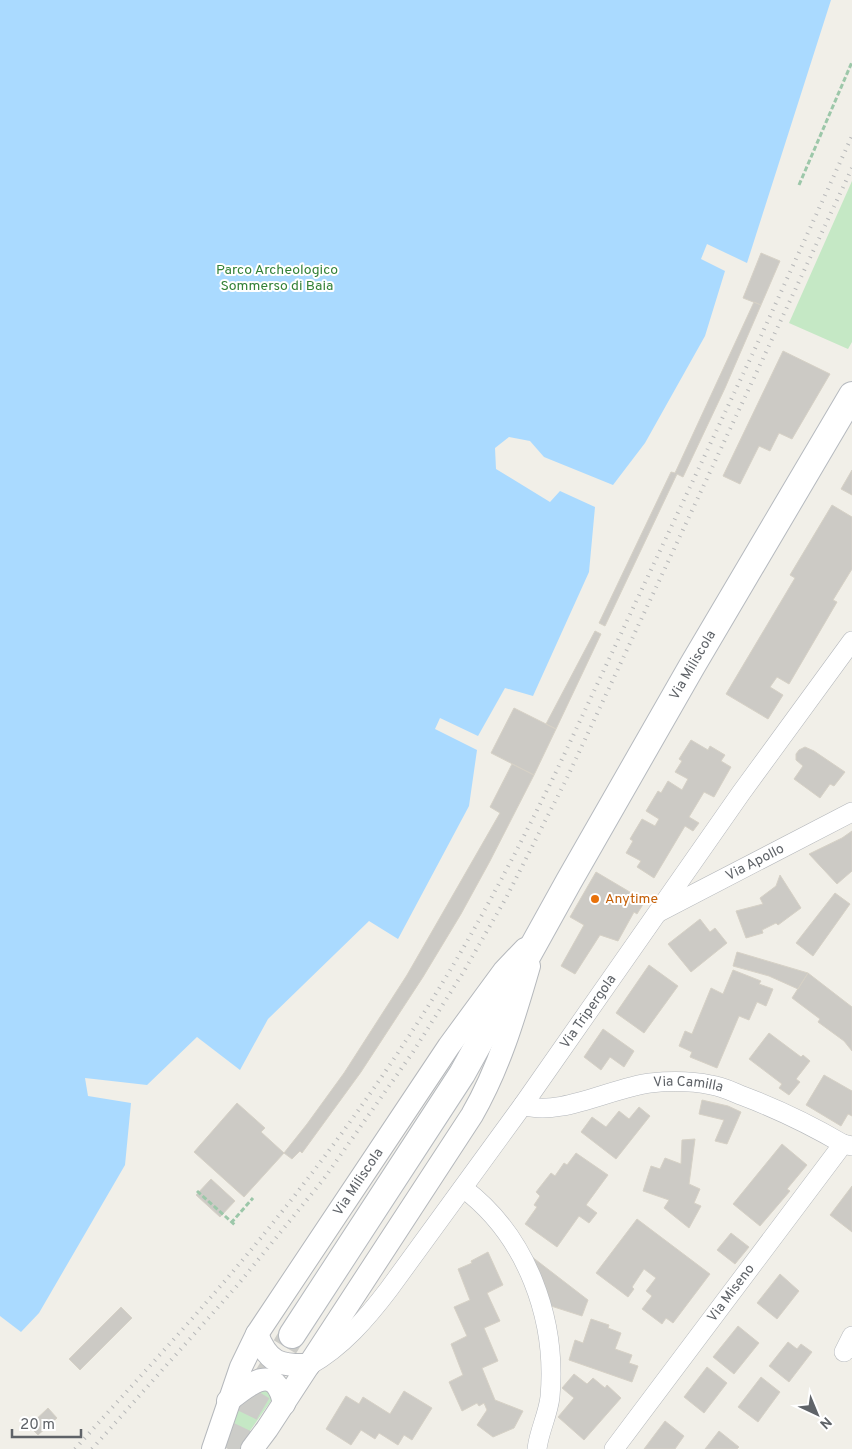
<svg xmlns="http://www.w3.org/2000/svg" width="852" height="1449" font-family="Overpass,sans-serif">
	<rect width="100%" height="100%" fill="#f1efe8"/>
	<path fill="#c5e8c5" d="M852,181V342L848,349L789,323Z
		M264,1387L273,1398L240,1445L236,1449L226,1444L237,1411L242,1403Z"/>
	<path fill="#aadaff" d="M0,0H831L747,263L707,244L701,259L725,271L705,336L645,443L613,485L544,457L530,441L509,437L495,448L496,469L550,502L560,491L595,507L589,572L533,696L505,688L478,736L440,718L435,729L477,750L469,806L398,939L369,921L268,1019L240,1070L197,1037L147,1085L85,1078L88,1096L131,1103L125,1165L39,1313L21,1332L0,1316Z"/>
	<path fill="#cccac5" stroke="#d6d1c6" d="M761,253L780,261L761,305L743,298Z
		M754,302L761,305L725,388L683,477L677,474L605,626L599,623L671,472L675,473Z
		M783,351L830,374L792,439L779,433L770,451L759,446L740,484L723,476Z
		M852,470V495L841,489Z
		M832,505L852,517V569L833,600L837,602L789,684L777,677L770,687L783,695L768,719L726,694L795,578L790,575Z
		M595,631L601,634L556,729L546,724Z
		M514,708L556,729L534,775L491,753Z
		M691,740L708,750L710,746L725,755L721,761L731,767L714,797L704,792L689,817L699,823L693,831L685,826L654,878L637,867L641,861L626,853L633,841L630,839L642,819L655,826L659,819L646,811L658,791L661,793L668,781L682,790L688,779L675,772L682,761L679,759Z
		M805,747L814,751L845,772L834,786L830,784L820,798L794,779L803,766L796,760V754L799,750Z
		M512,764L534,775L490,861L461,914L423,977L361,1072L302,1153L300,1151L292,1159L284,1153L307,1124L344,1073L407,975L500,813L490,807Z
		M852,831V871L837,884L809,854L842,838Z
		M596,872L645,901L637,914L634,912L618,941L600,935L575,974L561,966L584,925L570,917Z
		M780,875L801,908L778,925L776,923L762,930L763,933L746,938L736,911L763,904L760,898L776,886Z
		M835,893L850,904L813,956L796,943Z
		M700,919L710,932L715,928L727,943L691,972L668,944Z
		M737,952L808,973L798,989L769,976L733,966Z
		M649,965L678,986L644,1033L616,1013Z
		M733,970L761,981L759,984L773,989L766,1006L757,1002L749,1020L739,1016L717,1068L690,1057L692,1052L679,1046L685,1031L692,1034L711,988L723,994Z
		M808,973L852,1007V1051L844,1041L818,1022L820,1019L792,998Z
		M603,1029L634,1051L624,1067L610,1057L601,1070L584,1057Z
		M769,1033L801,1057L803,1055L810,1061L796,1079L800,1082L789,1095L779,1088L782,1084L749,1059Z
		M824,1075L852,1091V1116L848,1114L841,1126L806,1105Z
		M702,1100L728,1106L741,1112L727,1144L715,1141L724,1120L699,1114Z
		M237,1103L265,1128L261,1132L284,1153L244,1197L194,1152Z
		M639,1107L650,1116L616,1159L581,1132L592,1117L606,1127L619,1111L629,1119Z
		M695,1139L689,1184L700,1189L694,1203L701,1206L689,1228L664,1208L669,1200L643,1191L651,1166L660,1169L665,1158L681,1164L682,1140Z
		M782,1144L807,1165L787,1189L790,1191L760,1226L733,1204Z
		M576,1153L608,1175L586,1205L597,1213L589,1223L579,1216L557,1247L525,1224L537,1207L534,1205L540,1196L536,1192L551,1173L555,1176L564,1163L567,1165Z
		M211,1179L235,1201L220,1217L196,1195Z
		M852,1186V1232L830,1215Z
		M637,1219L710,1274L673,1323L666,1318L662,1324L642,1309L652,1296L646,1291L656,1278L644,1269L632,1287L634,1289L628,1297L596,1273Z
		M731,1233L749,1247L735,1264L717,1250Z
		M488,1252L503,1285L487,1293L500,1321L484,1328L498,1361L482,1368L495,1400L523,1411L514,1428L493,1437L477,1425L487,1410L484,1403L479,1406L477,1403L462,1411L449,1382L463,1375L451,1344L467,1336L454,1307L470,1300L458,1269L472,1263L471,1261Z
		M527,1253L588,1300L582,1316L551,1306Z
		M780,1274L799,1291L777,1319L757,1303Z
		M121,1307L132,1318L80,1370L69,1359Z
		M591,1319L609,1325L608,1328L621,1333L615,1349L632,1355L629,1363L638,1366L632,1382L569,1360L575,1340L583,1343Z
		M738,1326L759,1343L734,1374L713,1357Z
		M788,1342L797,1349L801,1344L812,1352L789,1382L769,1366Z
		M707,1367L727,1383L704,1413L684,1397Z
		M574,1374L587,1384L593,1378L605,1388L607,1385L621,1398L584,1440L558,1417L574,1398L562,1388Z
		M761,1377L780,1392L758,1422L738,1407Z
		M404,1391L432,1408L412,1440L404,1435L398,1445L379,1433L375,1439L361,1430L351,1445L326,1429L346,1396L359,1404L363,1397L390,1414Z
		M48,1408L57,1418L38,1435L29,1426Z
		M665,1421L684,1436L675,1449H644Z
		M719,1431L739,1447L737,1449H705Z"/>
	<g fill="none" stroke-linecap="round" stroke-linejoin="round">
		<path stroke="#ccccc8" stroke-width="26" stroke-dasharray="26 13" stroke-linecap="butt" d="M228,1449L247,1410L292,1335"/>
		<defs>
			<g id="minor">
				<path id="s1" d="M659,912L852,812"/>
				<path id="s2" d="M523,1105C557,1118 614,1087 650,1083C669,1081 692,1081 711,1085C721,1086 733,1092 743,1096C780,1110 809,1124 843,1144"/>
				<path d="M463,1188C527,1236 557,1319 550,1397C548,1415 539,1431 537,1449"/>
				<path d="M844,1352L852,1336"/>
				<path id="s3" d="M310,1365C342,1347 367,1318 389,1289L523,1105L741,793L852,641"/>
				<path id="s4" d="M614,1449L843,1144L852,1146"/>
			</g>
			<g id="tertiary">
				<path d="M257,1334C268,1363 280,1366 309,1365"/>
				<path d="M228,1401C250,1383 276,1362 284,1404"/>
				<path id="s5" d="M213,1449L241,1367L257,1334L449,1046L504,971L525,949"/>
				<path d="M252,1449L267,1429L472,1115C499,1068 514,1018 529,966"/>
			</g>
			<g id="secondary">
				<path id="s6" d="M292,1335L462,1074L569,881L692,666L852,395"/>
			</g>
		</defs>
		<use href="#minor" stroke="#b5b8bc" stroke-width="20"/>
		<use href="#tertiary" stroke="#b5b8bc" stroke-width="24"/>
		<use href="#secondary" stroke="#b6babf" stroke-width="28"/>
		<path stroke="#9cc7a9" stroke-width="3" stroke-dasharray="5 2.5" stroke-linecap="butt" d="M799,185L852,62
			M197,1191L235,1225
			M231,1223L253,1198"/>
		<use href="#minor" stroke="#fff" stroke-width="19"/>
		<use href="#tertiary" stroke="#fff" stroke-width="22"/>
		<use href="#secondary" stroke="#fff" stroke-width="26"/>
		<path stroke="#b6b7b8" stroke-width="4" stroke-dasharray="1 6" stroke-linecap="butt" d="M75,1449C140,1376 207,1305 268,1229C336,1145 400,1055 455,962C491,901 524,837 555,774L760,338L852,136
			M92,1449L236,1287L323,1180L413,1052L464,971L506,898L567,778L852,168"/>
	</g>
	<circle fill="#e8710a" stroke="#fff" stroke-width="2" cx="595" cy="899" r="5"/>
	<g text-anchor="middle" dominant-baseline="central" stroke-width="4" stroke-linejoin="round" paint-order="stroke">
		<g font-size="14" fill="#348238" stroke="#fff">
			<text x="277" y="270">Parco Archeologico<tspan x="277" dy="16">Sommerso di Baia</tspan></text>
		</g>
		<g font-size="14" fill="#5f6368" stroke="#fff">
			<text stroke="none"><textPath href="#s6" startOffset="781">Via Miliscola</textPath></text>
			<text stroke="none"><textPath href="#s1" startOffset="108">Via Apollo</textPath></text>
			<text stroke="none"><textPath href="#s3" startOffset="452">Via Tripergola</textPath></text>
			<text stroke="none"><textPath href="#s2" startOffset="169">Via Camilla</textPath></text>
			<text stroke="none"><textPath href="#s5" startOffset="306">Via Miliscola</textPath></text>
			<text stroke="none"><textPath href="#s4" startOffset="195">Via Miseno</textPath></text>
		</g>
		<g font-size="14" fill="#c56008" stroke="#fff" text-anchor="start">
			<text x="605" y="899">Anytime</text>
		</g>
	</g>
	<g transform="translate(817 1414) rotate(136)" stroke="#ffffff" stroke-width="4" paint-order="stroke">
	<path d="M0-4L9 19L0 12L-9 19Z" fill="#5f6368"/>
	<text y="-8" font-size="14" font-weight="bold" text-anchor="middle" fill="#5f6368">N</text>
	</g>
	<path d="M12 1429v8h69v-8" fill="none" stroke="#5f6368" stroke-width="2.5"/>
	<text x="20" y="1429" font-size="15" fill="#5f6368" stroke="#ffffff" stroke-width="4" paint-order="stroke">20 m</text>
</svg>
